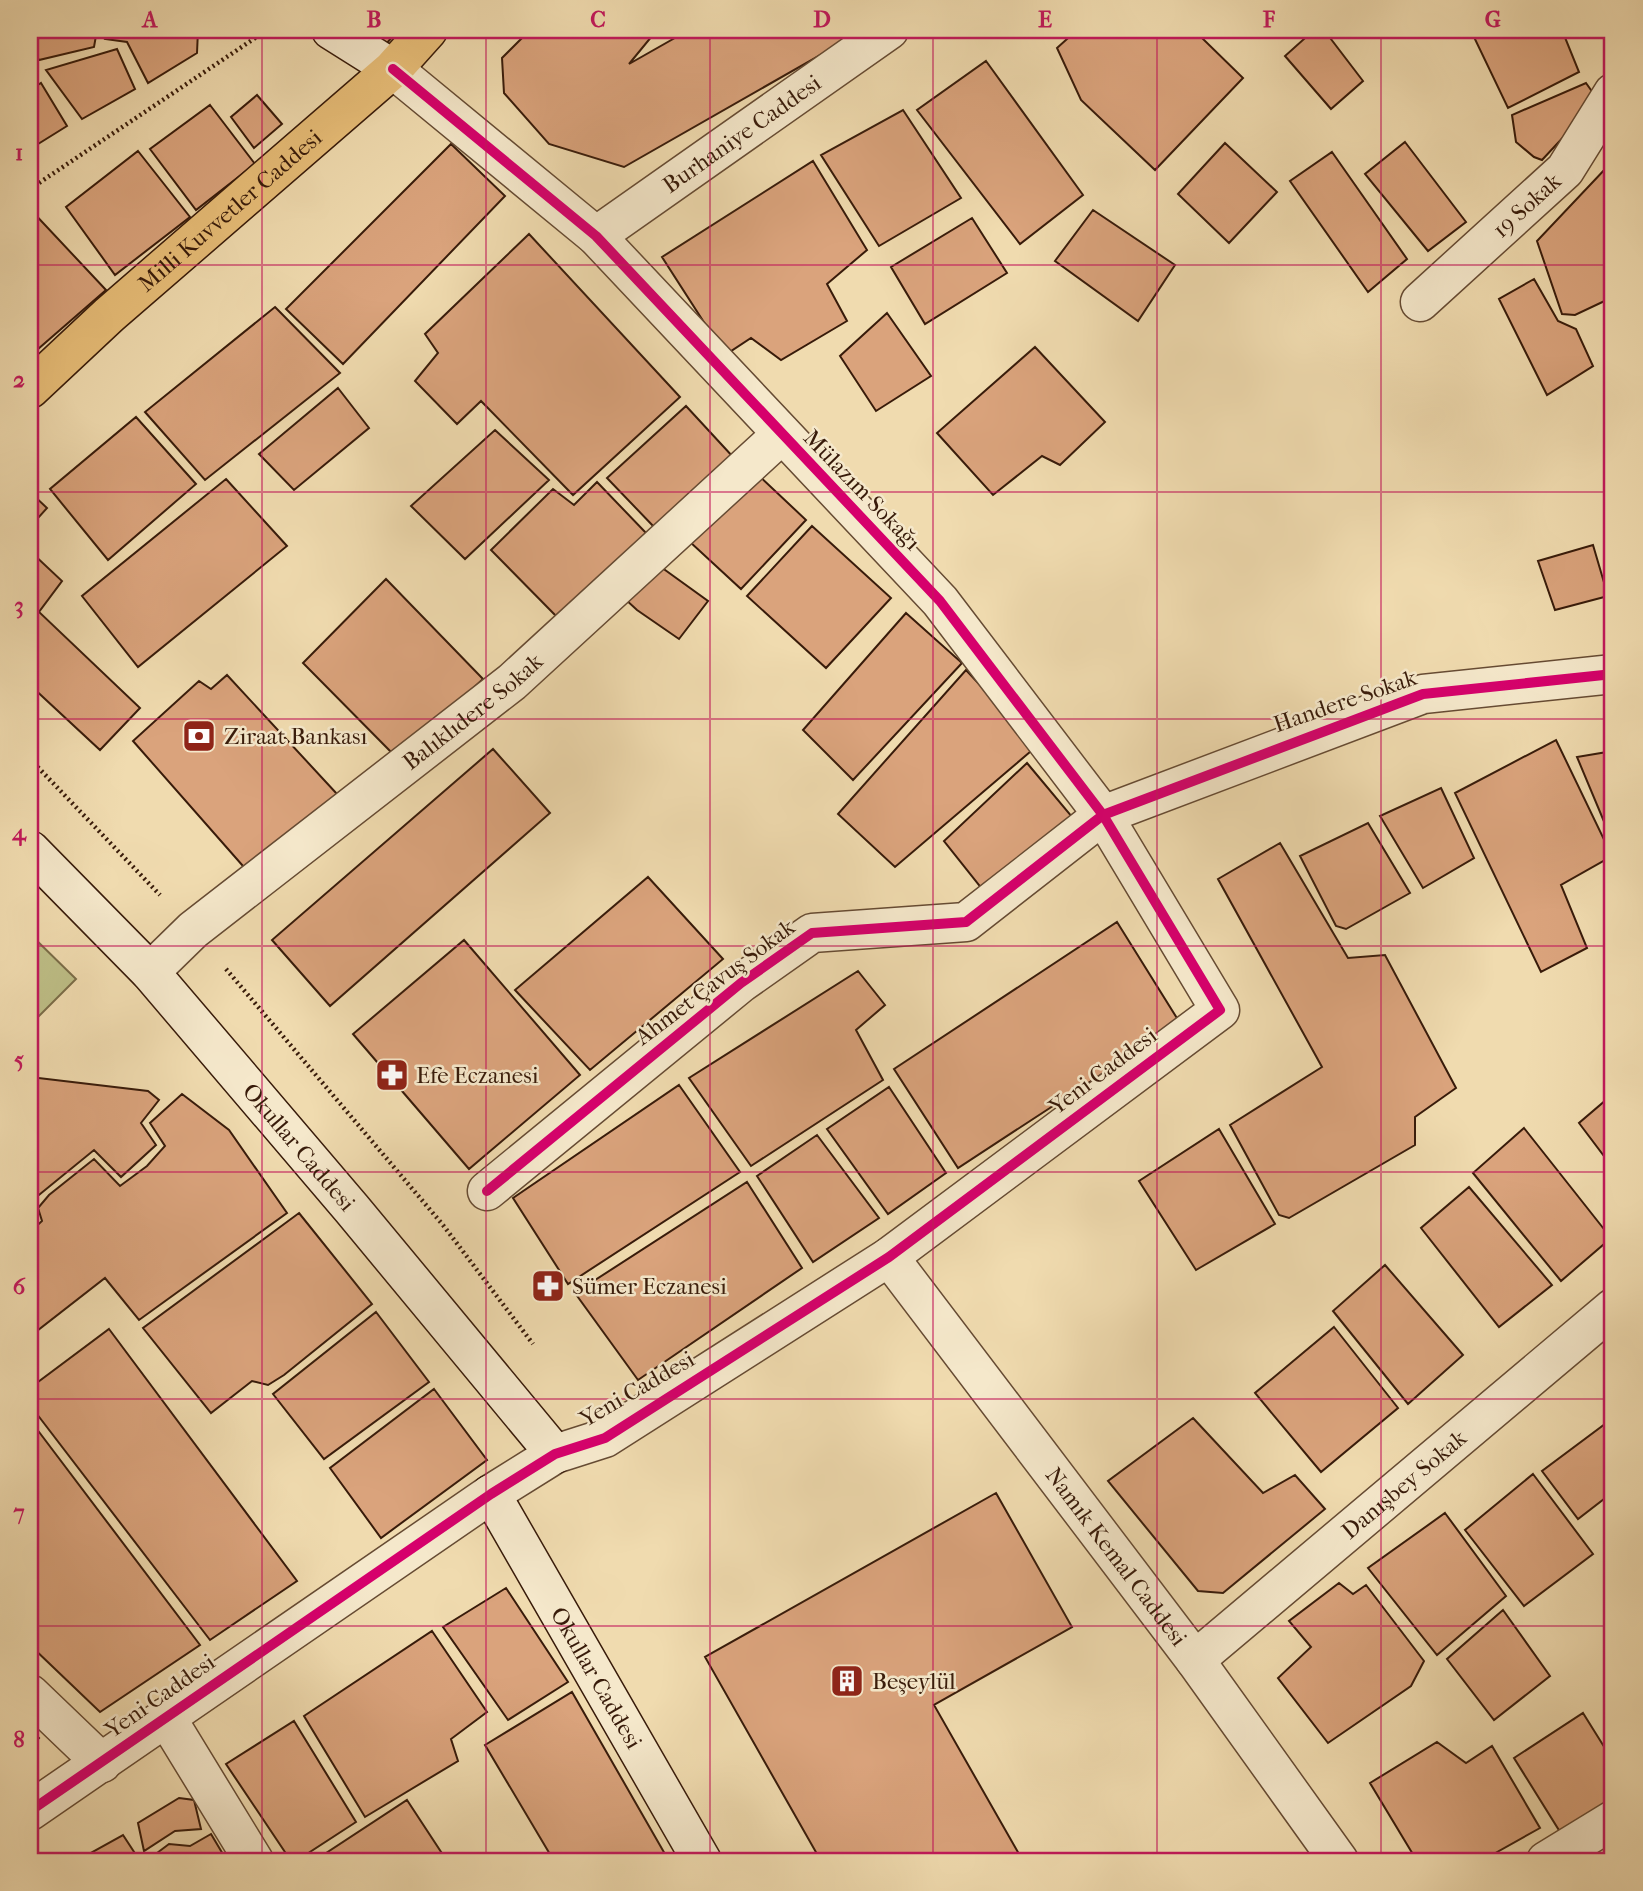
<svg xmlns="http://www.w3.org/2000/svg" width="1643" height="1891" font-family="'IM FELL French Canon',serif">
	<rect width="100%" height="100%" fill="#f0dbaf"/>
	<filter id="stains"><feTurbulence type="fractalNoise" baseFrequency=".00286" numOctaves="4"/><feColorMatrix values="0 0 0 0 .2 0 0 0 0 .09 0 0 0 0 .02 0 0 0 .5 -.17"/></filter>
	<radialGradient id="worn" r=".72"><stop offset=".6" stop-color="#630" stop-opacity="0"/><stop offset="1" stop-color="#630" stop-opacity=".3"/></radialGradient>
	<path fill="#bebf87" stroke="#7b6d48" stroke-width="2" d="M30,934L76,979L30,1025Z"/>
	<path fill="#daa37c" stroke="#381b0a" stroke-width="2" d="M39,30H97L94,47L39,60L33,50Z
		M108,30H198L197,53L148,83L127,42L105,39Z
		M363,30H399L383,47Z
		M530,30H657L629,64L689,30H864L624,167L549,144L504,93L502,58Z
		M1077,30H1211L1203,39L1243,78L1155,170L1081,100L1057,48Z
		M1314,30H1324L1363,81L1331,109L1285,56Z
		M1484,30H1562L1579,72L1508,108L1473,35Z
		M117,49L135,89L82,119L46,70Z
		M986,61L1083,195L1020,244L917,110Z
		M41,83L67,126L30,149V90Z
		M1586,83L1598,100L1542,160L1534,157L1516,142L1512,115Z
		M257,95L282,124L254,148L231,117Z
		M210,105L255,164L196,210L150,149Z
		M903,110L961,198L879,246L821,155Z
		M1405,142L1466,222L1428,251L1365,174Z
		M1225,143L1277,192L1229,243L1178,194Z
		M451,144L505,196L343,364L286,309Z
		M138,151L190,217L115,275L66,207Z
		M1332,152L1407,259L1368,292L1290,181Z
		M813,161L867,250L827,284L847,321L781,360L751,338L725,355L662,257Z
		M1607,167L1613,188V297L1575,315L1562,314L1537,241Z
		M30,209L106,290L30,356Z
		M1093,210L1175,265L1138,321L1055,261Z
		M972,218L1007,273L925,324L891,267Z
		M529,234L680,397L573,495L481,401L457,424L415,381L438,353L425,334Z
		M1534,279L1558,321L1576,329L1593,366L1547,395L1499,299Z
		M275,307L340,373L205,480L145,412Z
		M887,313L931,376L876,411L840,356Z
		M1035,347L1105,422L1060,465L1042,456L993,495L937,433Z
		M338,388L369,428L294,490L259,454Z
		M686,406L734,458L656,529L607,478Z
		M136,417L196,484L108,560L50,489Z
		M495,430L549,480L465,559L411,506Z
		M755,472L806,520L741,589L690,542Z
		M226,479L287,546L138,667L82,596Z
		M597,482L647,534L560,620L491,550L553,489L574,505Z
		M30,492L47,508L30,527Z
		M812,526L891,598L826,668L747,596Z
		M1593,545L1608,596L1555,610L1538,561Z
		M30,551L62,581L39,612L140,708L100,750L30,685Z
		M654,562L708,601L679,639L637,610L625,599Z
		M386,579L483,679L398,759L303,663Z
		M906,613L962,663L853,780L803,730Z
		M966,670L1037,746L895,867L838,814Z
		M227,675L337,794L250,874L133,741L199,681L211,689Z
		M1556,740L1612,856L1561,885L1587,948L1541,972L1455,793Z
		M493,749L550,813L330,1006L272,940Z
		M1613,751V843L1577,757Z
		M1027,763L1073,818L983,890L944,841Z
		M1441,788L1474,858L1423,888L1380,816Z
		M1368,823L1410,893L1346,929L1336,926L1300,856Z
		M1280,843L1348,958L1385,955L1456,1088L1415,1117V1145L1289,1218L1279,1215L1230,1125L1322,1067L1218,879Z
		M648,877L723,959L590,1070L515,990Z
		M1117,922L1180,1023L958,1168L894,1069Z
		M464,940L580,1075L469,1169L353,1034Z
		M858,971L885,1005L856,1030L883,1080L751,1166L689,1078Z
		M30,1077L148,1091L159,1100L141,1123L156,1145L121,1177L94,1150L34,1199L30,1196Z
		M679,1085L740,1172L568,1284L513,1198Z
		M889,1087L946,1173L888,1214L827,1129Z
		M182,1094L229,1130L287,1213L139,1320L105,1278L33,1334L30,1330V1232L42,1221L38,1208L49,1195L94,1159L120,1186L147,1166L165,1146L150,1123Z
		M1613,1094V1168L1579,1123Z
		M1524,1128L1611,1238L1561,1281L1473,1173Z
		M1219,1129L1275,1224L1196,1270L1139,1181Z
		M817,1135L879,1218L813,1262L757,1176Z
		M747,1182L802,1268L638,1380L575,1293Z
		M1469,1187L1552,1285L1499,1327L1421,1228Z
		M299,1213L372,1304L284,1375L268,1385L252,1381L211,1413L143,1328Z
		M1385,1265L1463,1355L1408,1404L1333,1311Z
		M376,1312L429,1382L324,1459L273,1394Z
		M1334,1327L1398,1408L1321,1472L1255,1393Z
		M109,1329L297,1581L210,1640L30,1405V1388Z
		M434,1389L487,1460L381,1538L330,1468Z
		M1193,1418L1263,1493L1295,1475L1325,1509L1223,1593L1198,1591L1108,1481Z
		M1613,1418V1492L1578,1519L1542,1471Z
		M30,1420L200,1645L100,1712L30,1645Z
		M1533,1474L1593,1554L1524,1606L1465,1530Z
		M996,1493L1072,1627L934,1705L1023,1861H821L705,1657Z
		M1445,1513L1506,1596L1437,1655L1368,1568Z
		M1339,1583L1353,1594L1366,1585L1424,1661L1411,1686L1328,1743L1278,1678L1311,1647L1289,1621Z
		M506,1588L568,1682L508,1720L443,1627Z
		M1503,1610L1550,1676L1494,1720L1447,1659Z
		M432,1631L487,1712L451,1739L458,1761L365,1817L304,1716Z
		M572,1692L669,1861H554L485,1745Z
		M1583,1713L1613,1761V1803L1562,1835L1514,1758Z
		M294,1721L356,1822L296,1861H291L226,1764Z
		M30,1729L39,1738L30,1748Z
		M1437,1742L1466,1763L1492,1746L1540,1828L1481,1861H1417L1370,1783Z
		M179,1798L194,1800L201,1829L175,1831L144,1851L138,1823Z
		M407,1800L447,1861H314Z
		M211,1834L227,1861L149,1859L169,1844L190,1846Z
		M123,1835L140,1861H76Z
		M1613,1849V1861H1591Z"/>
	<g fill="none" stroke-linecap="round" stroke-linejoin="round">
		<defs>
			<g id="street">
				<path id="s1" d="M596,236L889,30"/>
				<path id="s2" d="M1420,302L1565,170L1613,93"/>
				<path id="s3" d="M150,972L193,930L512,682L781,435"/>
				<path d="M487,1191L741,983L812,933L966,922L1103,815L1423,694L1613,674"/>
				<path id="s4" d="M889,1257L1195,1660L1339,1861"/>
				<path id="s5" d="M1195,1660L1613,1308"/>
				<path d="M30,1694L102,1763"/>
				<path d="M166,1717L254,1861"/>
				<path d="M30,1811L491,1494L555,1454L605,1438L889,1257L1220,1010L1103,815L940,601L596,236L393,69"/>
				<path d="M1546,1861L1613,1820"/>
			</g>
			<g id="secondary">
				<path d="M331,30L393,69"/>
				<path id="s6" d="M30,850L150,972L352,1209L555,1454"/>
				<path id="s7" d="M491,1494L702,1861"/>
			</g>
			<g id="primary">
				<path id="s8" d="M30,389L109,315L393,69L428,30"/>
			</g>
		</defs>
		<use href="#street" stroke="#664b33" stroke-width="41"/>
		<use href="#secondary" stroke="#381b0a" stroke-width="41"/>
		<use href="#primary" stroke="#381b0a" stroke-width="41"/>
		<path stroke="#381b0a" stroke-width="4.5" stroke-dasharray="2 3.5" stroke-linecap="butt" d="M30,189L267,30
			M30,759L160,895
			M226,969L443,1225L533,1344"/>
		<use href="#street" stroke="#f5e8cb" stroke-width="38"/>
		<use href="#secondary" stroke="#f5e8cb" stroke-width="38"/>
		<use href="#primary" stroke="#e8be78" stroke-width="38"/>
		<defs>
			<path id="cycleway" d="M487,1191L741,983L812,933L966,922L1103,815L1423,694L1613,674
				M30,1811L491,1494L555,1454L605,1438L889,1257L1220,1010L1103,815L940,601L596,236L393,69"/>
		</defs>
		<use href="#cycleway" stroke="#f5e8cb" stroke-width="15"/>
		<use href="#cycleway" stroke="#d6006c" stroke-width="10"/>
	</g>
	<path fill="none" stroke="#c2185b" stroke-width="2" stroke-opacity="0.55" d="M262,30V1861M486,30V1861M710,30V1861M933,30V1861M1157,30V1861M1381,30V1861M30,265H1613M30,492H1613M30,719H1613M30,946H1613M30,1172H1613M30,1399H1613M30,1626H1613"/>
	<defs>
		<symbol id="bank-square" viewBox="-11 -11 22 22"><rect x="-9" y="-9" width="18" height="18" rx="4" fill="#8f2418" stroke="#f5e8cb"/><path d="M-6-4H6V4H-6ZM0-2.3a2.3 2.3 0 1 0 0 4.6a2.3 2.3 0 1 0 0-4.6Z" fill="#fff"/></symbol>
		<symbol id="pharmacy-square" viewBox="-11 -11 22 22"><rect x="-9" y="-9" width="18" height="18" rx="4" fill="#8f2418" stroke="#f5e8cb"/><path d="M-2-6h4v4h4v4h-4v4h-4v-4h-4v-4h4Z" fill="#fff"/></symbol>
		<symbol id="building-square" viewBox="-11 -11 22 22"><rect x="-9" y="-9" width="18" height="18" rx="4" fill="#8f2418" stroke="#f5e8cb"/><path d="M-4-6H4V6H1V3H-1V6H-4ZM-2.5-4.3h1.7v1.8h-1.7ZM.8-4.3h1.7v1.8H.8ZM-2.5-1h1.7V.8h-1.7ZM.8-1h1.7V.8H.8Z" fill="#fff"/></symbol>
	</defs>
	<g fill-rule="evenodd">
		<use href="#bank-square" x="180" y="717" width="38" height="38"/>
		<use href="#pharmacy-square" x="373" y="1056" width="38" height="38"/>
		<use href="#pharmacy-square" x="529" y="1267" width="38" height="38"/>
		<use href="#building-square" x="828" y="1662" width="38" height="38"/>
	</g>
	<g text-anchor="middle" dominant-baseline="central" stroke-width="5" stroke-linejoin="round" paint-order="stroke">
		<g font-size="23" fill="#381b0a" stroke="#f5e8cb">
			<text stroke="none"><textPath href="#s1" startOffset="178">Burhaniye Caddesi</textPath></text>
			<text stroke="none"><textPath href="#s2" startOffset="144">19 Sokak</textPath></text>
			<text stroke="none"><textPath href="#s8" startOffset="268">Milli Kuvvetler Caddesi</textPath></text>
			<text transform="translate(862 490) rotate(46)">Mülazım Sokağı</text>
			<text transform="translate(1345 701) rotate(-19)">Handere Sokak</text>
			<text stroke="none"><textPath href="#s3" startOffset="415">Balıklıdere Sokak</textPath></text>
			<text transform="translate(715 982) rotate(-37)">Ahmet Çavuş Sokak</text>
			<text transform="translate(1103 1071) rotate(-37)">Yeni Caddesi</text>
			<text stroke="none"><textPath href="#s6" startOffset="401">Okullar Caddesi</textPath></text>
			<text transform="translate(637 1389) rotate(-30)">Yeni Caddesi</text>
			<text stroke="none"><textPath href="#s5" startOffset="273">Danışbey Sokak</textPath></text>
			<text stroke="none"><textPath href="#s4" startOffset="376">Namık Kemal Caddesi</textPath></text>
			<text stroke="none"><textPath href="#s7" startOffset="212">Okullar Caddesi</textPath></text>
			<text transform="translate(160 1696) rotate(-35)">Yeni Caddesi</text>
		</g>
		<g font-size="23" fill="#381b0a" stroke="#f5e8cb" text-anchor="start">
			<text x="224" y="736">Ziraat Bankası</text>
			<text x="416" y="1075">Efe Eczanesi</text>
			<text x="572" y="1286">Sümer Eczanesi</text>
			<text x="872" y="1681">Beşeylül</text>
		</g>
	</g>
	<rect width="1643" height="1891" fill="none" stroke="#f0dbaf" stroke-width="77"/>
	<rect x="38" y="38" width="1566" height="1815" fill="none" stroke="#c2185b" stroke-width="2.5"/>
	<g font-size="23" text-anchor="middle" font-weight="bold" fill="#c2185b">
		<text x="150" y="27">A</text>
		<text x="374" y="27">B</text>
		<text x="598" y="27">C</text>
		<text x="822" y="27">D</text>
		<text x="1045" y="27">E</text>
		<text x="1269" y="27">F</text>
		<text x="1493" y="27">G</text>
		<text x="19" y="160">1</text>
		<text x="19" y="387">2</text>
		<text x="19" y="613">3</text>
		<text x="19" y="840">4</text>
		<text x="19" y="1067">5</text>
		<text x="19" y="1294">6</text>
		<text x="19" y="1520">7</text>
		<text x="19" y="1747">8</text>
	</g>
	<rect width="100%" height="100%" filter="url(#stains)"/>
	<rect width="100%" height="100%" fill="url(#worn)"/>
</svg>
